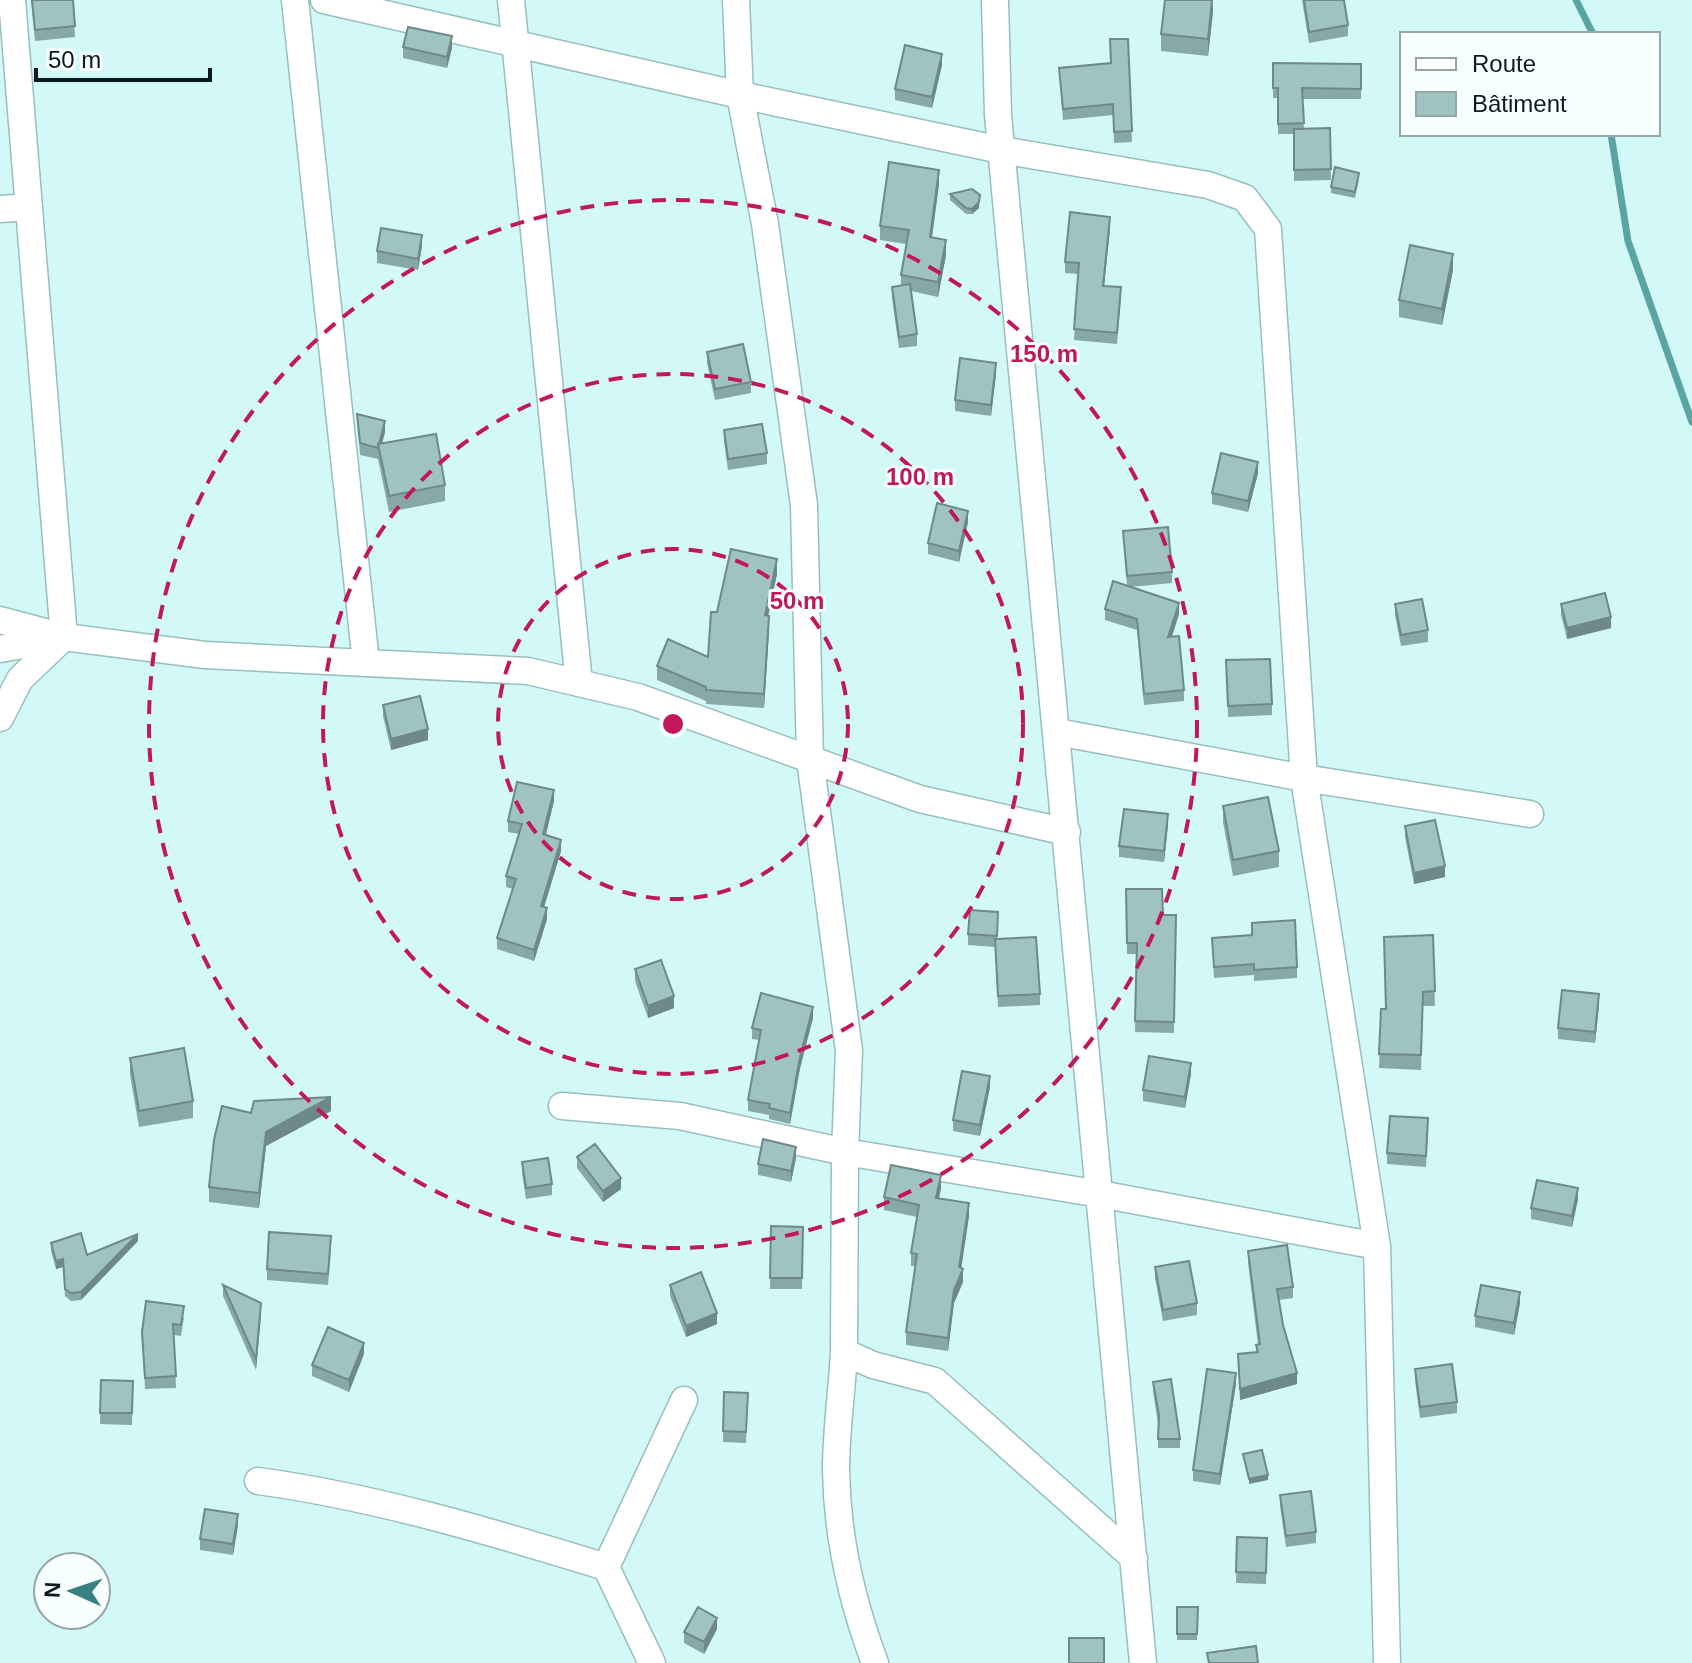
<svg xmlns="http://www.w3.org/2000/svg" width="1692" height="1663" font-family="Arial,sans-serif">
	<rect width="100%" height="100%" fill="#d2f9f8"/>
	<g fill="none" stroke-linecap="round" stroke-linejoin="round">
		<path stroke="#5ba4a4" stroke-width="7" d="M1576,0L1593,34
			M1611,134L1628,241L1692,422"/>
		<defs>
			<path id="minor" d="M12,0L64,637
				M295,0L366,663
				M324,0L740,95L1001,150L1208,185L1245,198L1268,229L1304,778L1377,1246L1387,1663
				M511,0L579,683
				M736,0L740,95L765,224L804,505L810,759L849,1051L845,1152L844,1352L873,1365L935,1381L1134,1558
				M995,0L998,115L1143,1663
				M0,209L29,207
				M0,620L64,637L205,655L528,671L638,697L920,799L1067,832
				M0,649L57,639
				M0,718L20,679L64,637
				M1057,732L1304,778L1530,814
				M562,1106L680,1116L845,1152L1100,1194L1377,1246
				M844,1352C842,1391 836,1431 836,1470C837,1536 852,1602 875,1663
				M258,1481C376,1497 492,1532 606,1567
				M652,1663L606,1567L684,1400"/>
		</defs>
		<use href="#minor" stroke="#99bebe" stroke-width="29"/>
		<use href="#minor" stroke="#fff" stroke-width="26"/>
	</g>
	<path fill="#88a8a7" d="M31,0H73L75,37L35,41Z
		M1302,0H1344L1348,25V36L1309,43Z
		M1213,12L1208,56L1161,51V34Z
		M1128,39L1132,142L1114,143L1113,115L1063,120L1059,68L1111,63Z
		M403,47L452,48L447,68L403,58Z
		M1273,63L1361,64V99H1302L1304,128H1330L1331,180L1294,181V134H1278V98H1273Z
		M942,65L932,108L895,100V89Z
		M1359,179L1355,198L1331,193V187Z
		M939,184L932,237L946,255L938,297L911,291L917,334V346L899,348L892,298V287L901,286V275L906,244L880,240V226Z
		M950,194L980,195L979,208L972,214H966L950,200Z
		M1110,228L1104,286L1121,298L1117,344L1074,340L1078,274L1065,273V262Z
		M422,246L418,270L377,263V251Z
		M1453,270L1442,325L1399,317V300Z
		M707,352L751,382V393L715,400L707,363Z
		M996,374L991,416L955,411V400Z
		M357,414L385,432L382,443L445,485V501L389,512L378,459L360,455Z
		M724,430L767,453V464L728,470L724,441Z
		M1258,473L1248,512L1212,504V493Z
		M968,522L959,562L928,554V543Z
		M1123,531L1172,572V583L1131,587L1179,614L1172,637L1184,690V701L1144,705L1137,630L1105,620V609L1127,586Z
		M777,574L768,616L769,630L764,708L706,704V701L657,680V666L708,657L717,612Z
		M1395,604L1428,630V642L1401,646L1395,615Z
		M1561,604L1611,628L1567,639L1561,615Z
		M1226,660L1272,704V715L1228,717Z
		M383,705L428,740L391,750L383,716Z
		M554,801L546,835L561,851L544,907L547,919L534,961L497,949V938L513,889L506,887V876L519,834L508,832V821Z
		M1223,806L1279,851V867L1233,876L1223,822Z
		M1168,825L1164,862L1119,857V846Z
		M1405,826L1445,877L1414,884L1405,837Z
		M1126,889L1163,915H1176L1174,1033L1135,1032L1137,954H1127Z
		M998,924L997,939L1040,994V1005L998,1007L995,947L968,945V934Z
		M1433,935L1435,1006H1423L1421,1070L1379,1068L1381,1009H1386Z
		M1212,938L1297,967V978L1254,981V975L1214,978Z
		M635,969L674,1008L648,1018L635,981Z
		M1599,1005L1595,1043L1558,1039V1028Z
		M813,1018L800,1068L790,1124L769,1119V1115L748,1111V1100L759,1040L752,1039V1028Z
		M130,1058L193,1101V1118L139,1127L130,1075Z
		M1191,1074L1185,1108L1143,1101V1090Z
		M990,1087L980,1136L953,1131V1120Z
		M331,1111L266,1146L259,1208L209,1202V1187L251,1113Z
		M1428,1130L1426,1167L1387,1164V1153Z
		M577,1157L621,1189L603,1202L577,1168Z
		M796,1158L791,1182L758,1175V1164Z
		M522,1162L552,1184V1195L526,1199L522,1173Z
		M941,1188L939,1199L969,1216L961,1268L963,1282L954,1303L948,1351L906,1345V1332L915,1266H911V1253L917,1217L884,1210V1197Z
		M1578,1199L1572,1227L1531,1219V1208Z
		M771,1226L803,1227L802,1289H770Z
		M138,1241L81,1300L71,1301L65,1296L63,1267L56,1269L51,1251V1243L87,1255Z
		M331,1247L328,1285L267,1280V1269Z
		M1248,1251L1293,1287V1298L1279,1300L1283,1325L1297,1384L1240,1400L1238,1364L1256,1352V1345H1258L1248,1262Z
		M1155,1267L1197,1303V1315L1163,1321L1155,1278Z
		M223,1285L261,1314L256,1370L223,1296Z
		M670,1285L717,1324L686,1337L670,1296Z
		M1520,1303L1514,1335L1475,1327V1316Z
		M184,1317L181,1336L174,1335L176,1388L145,1389L142,1332Z
		M364,1354L349,1392L312,1376V1365Z
		M1415,1369L1457,1402V1413L1420,1418L1415,1380Z
		M101,1380L133,1381L132,1425L100,1424Z
		M1153,1382L1180,1439V1448H1158V1424L1153,1391Z
		M1236,1384L1220,1485L1193,1481V1470Z
		M724,1392L748,1393L746,1443L723,1442Z
		M1280,1495L1316,1532V1543L1286,1547L1280,1506Z
		M238,1525L233,1555L200,1550V1539Z
		M1237,1537L1267,1538L1266,1584L1236,1583Z
		M1177,1607H1198L1197,1640H1177Z
		M717,1629L704,1654L684,1643V1632Z"/>
	<path fill="#6f8888" d="M1213,0V12L1208,56V39Z
		M452,36V48L447,68V57Z
		M942,54V65L932,108V97Z
		M939,170V184L930,252V237Z
		M979,202V208L972,214V209Z
		M1110,217V228L1103,297V286Z
		M422,235V246L418,270V259Z
		M946,240V255L938,297V282Z
		M1453,254V270L1442,325V309Z
		M996,363V374L991,416V405Z
		M385,421V432L380,452L379,446Z
		M1258,462V473L1248,512V501Z
		M968,511V522L959,562V551Z
		M777,559V574L765,630V615Z
		M1179,603V614L1168,648V637Z
		M769,616V630L764,708V694Z
		M1611,617V628L1567,639V628Z
		M428,729V740L391,750V739Z
		M554,790V801L543,845V834Z
		M1168,814V825L1164,862V851Z
		M561,840V851L541,917V906Z
		M1445,866V877L1414,884V873Z
		M547,908V919L534,961V950Z
		M1599,994V1005L1595,1043V1032Z
		M674,996V1008L648,1018V1006Z
		M813,1007V1018L800,1068L790,1124V1113L800,1057Z
		M1191,1063V1074L1185,1108V1097Z
		M990,1076V1087L980,1136V1125Z
		M331,1097V1111L266,1146L259,1208V1193L266,1132Z
		M796,1147V1158L791,1182V1171Z
		M941,1175V1188L936,1211V1198Z
		M621,1178V1189L603,1202V1191Z
		M1578,1188V1199L1572,1227V1216Z
		M969,1203V1216L960,1277L963,1269V1282L954,1303L948,1351V1338L954,1290Z
		M138,1234V1241L81,1300V1292Z
		M63,1259V1267L56,1269V1261Z
		M1520,1292V1303L1514,1335V1323Z
		M261,1303V1314L256,1370V1359Z
		M717,1313V1324L686,1337V1326Z
		M364,1343V1354L349,1392V1380Z
		M1236,1373V1384L1220,1485V1474Z
		M1297,1373V1384L1240,1400V1389Z
		M1268,1475V1480L1249,1484V1479Z
		M238,1514V1525L233,1555V1544Z
		M717,1618V1629L704,1654V1642Z"/>
	<path fill="#9ec3c2" stroke="#6f8888" stroke-width="2" d="M32,0H73L75,26L35,30Z
		M1165,0H1212L1208,39L1161,34Z
		M1304,0H1344L1348,25L1309,32Z
		M408,27L452,36L447,57L403,47Z
		M1110,39H1128L1132,131L1114,132L1113,104L1063,109L1059,68L1111,63Z
		M905,45L942,54L932,97L895,89Z
		M1273,63L1361,64V89L1302,88L1304,123L1278,124V88H1273Z
		M1330,128L1331,169L1294,170V129Z
		M889,162L939,170L930,237L946,240L938,282L901,275L909,230L880,226Z
		M1335,167L1359,173L1355,192L1331,187Z
		M972,189L980,195L979,202L972,209L966,208L950,194Z
		M1070,212L1110,217L1103,286L1121,287L1117,333L1074,329L1079,263L1065,262Z
		M381,228L422,235L418,259L377,251Z
		M1410,245L1453,254L1442,309L1399,300Z
		M910,284L917,334L899,337L892,287Z
		M743,344L751,382L715,389L707,352Z
		M960,358L996,363L991,405L955,400Z
		M357,414L385,421L378,448L360,443Z
		M762,424L767,453L728,459L724,430Z
		M436,434L445,485L389,496L378,444Z
		M1221,453L1258,462L1248,501L1212,493Z
		M937,503L968,511L959,551L928,543Z
		M1168,527L1172,572L1127,576L1123,531Z
		M731,549L777,559L765,615L769,616L764,694L706,690V687L657,666L668,639L708,657L711,612H717Z
		M1113,581L1179,603L1168,637L1179,636L1184,690L1144,694L1137,619L1105,609Z
		M1605,593L1611,617L1567,628L1561,604Z
		M1422,599L1428,630L1401,635L1395,604Z
		M1270,659L1272,704L1228,706L1226,660Z
		M420,696L428,729L391,739L383,705Z
		M517,782L554,790L543,834L561,840L541,906L547,908L534,950L497,938L516,879L506,876L522,824L508,821Z
		M1268,797L1279,851L1233,860L1223,806Z
		M1124,809L1168,814L1164,851L1119,846Z
		M1435,820L1445,866L1414,873L1405,826Z
		M1126,889H1162L1163,915H1176L1174,1022L1135,1021L1137,943H1127Z
		M970,910L998,912L997,936L968,934Z
		M1295,920L1297,967L1254,970V964L1214,967L1212,938L1252,935V923Z
		M1433,935L1435,991L1423,992L1421,1055L1379,1054L1381,1009H1386L1384,937Z
		M1036,937L1040,994L998,996L995,939Z
		M661,960L674,996L648,1006L635,969Z
		M1562,990L1599,994L1595,1032L1558,1028Z
		M761,993L813,1007L800,1057L790,1113L769,1108L770,1104L748,1100L761,1030L752,1028Z
		M184,1048L193,1101L139,1111L130,1058Z
		M1149,1056L1191,1063L1185,1097L1143,1090Z
		M962,1071L990,1076L980,1125L953,1120Z
		M331,1097L266,1132L259,1193L209,1187L214,1140L222,1106L251,1113L254,1101Z
		M1390,1116L1428,1118L1426,1156L1387,1153Z
		M763,1139L796,1147L791,1171L758,1164Z
		M595,1144L621,1178L603,1191L577,1157Z
		M548,1158L552,1184L526,1188L522,1162Z
		M891,1165L941,1175L936,1198L969,1203L959,1267L963,1269L954,1290L948,1338L906,1332L917,1254L911,1253L919,1205L884,1197Z
		M1537,1180L1578,1188L1572,1216L1531,1208Z
		M771,1226L803,1227L802,1278H770Z
		M269,1232L331,1236L328,1274L267,1269Z
		M81,1233L87,1255L138,1234L81,1292L71,1293L65,1289L63,1259L56,1261L51,1243Z
		M1287,1245L1293,1287L1277,1289L1283,1325L1297,1373L1240,1389L1238,1354L1258,1352L1256,1345L1260,1344L1248,1251Z
		M1189,1261L1197,1303L1163,1310L1155,1267Z
		M701,1272L717,1313L686,1326L670,1285Z
		M223,1285L261,1303L256,1359Z
		M1481,1285L1520,1292L1514,1323L1475,1316Z
		M146,1301L184,1306L181,1325L173,1324L176,1376L145,1378L142,1332Z
		M328,1327L364,1343L349,1380L312,1365Z
		M1452,1364L1457,1402L1420,1407L1415,1369Z
		M1207,1369L1236,1373L1220,1474L1193,1470Z
		M1171,1379L1180,1439H1158L1159,1415L1153,1382Z
		M101,1380L133,1381L132,1413H100Z
		M724,1392L748,1393L746,1432L723,1431Z
		M1262,1450L1268,1475L1249,1479L1243,1454Z
		M1311,1491L1316,1532L1286,1536L1280,1495Z
		M205,1509L238,1514L233,1544L200,1539Z
		M1237,1537L1267,1538L1266,1573L1236,1572Z
		M698,1607L717,1618L704,1642L684,1632Z
		M1177,1607H1198L1197,1634H1177Z
		M1069,1638H1104V1663H1069Z
		M1256,1646L1258,1663H1209L1207,1653Z"/>
	<g fill="none" stroke="#c2185b" stroke-width="4" stroke-dasharray="14 10">
		<circle cx="673" cy="724" r="175"/>
		<circle cx="673" cy="724" r="350"/>
		<circle cx="673" cy="724" r="524"/>
	</g>
	<circle cx="673" cy="724" r="12" fill="#c2185b" stroke="#f7ffff" stroke-width="4"/>
	<g font-size="24" text-anchor="middle" font-weight="bold" fill="#c2185b" stroke="#f7ffff" stroke-width="6" stroke-linejoin="round" paint-order="stroke">
		<text x="1044" y="362">150 m</text>
		<text x="920" y="485">100 m</text>
		<text x="797" y="609">50 m</text>
	</g>
	<rect x="1400" y="32" width="260" height="104" fill="#f7ffff" stroke="#99a4a4" stroke-width="2"/>
	<rect x="1416" y="58" width="40" height="12" fill="#ffffff" stroke="#99a4a4" stroke-width="2"/>
	<text x="1472" y="72" font-size="24" fill="#0d1b1b">Route</text>
	<rect x="1416" y="92" width="40" height="24" fill="#9ec3c2" stroke="#99a4a4" stroke-width="2"/>
	<text x="1472" y="112" font-size="24" fill="#0d1b1b">Bâtiment</text>
	<g transform="translate(72 1591) rotate(273)"><circle r="38" fill="#f7ffff" stroke="#99a4a4" stroke-width="2"/>
	<path d="M0-6L14 30L0 20L-14 30Z" fill="#388181"/>
	<text y="-12" font-size="22" font-weight="bold" text-anchor="middle" fill="#0d1b1b">N</text>
	</g>
	<path d="M36 68v12h174v-12" fill="none" stroke="#0d1b1b" stroke-width="4"/>
	<text x="48" y="68" font-size="24" fill="#0d1b1b" stroke="#f7ffff" stroke-width="6" paint-order="stroke">50 m</text>
</svg>
